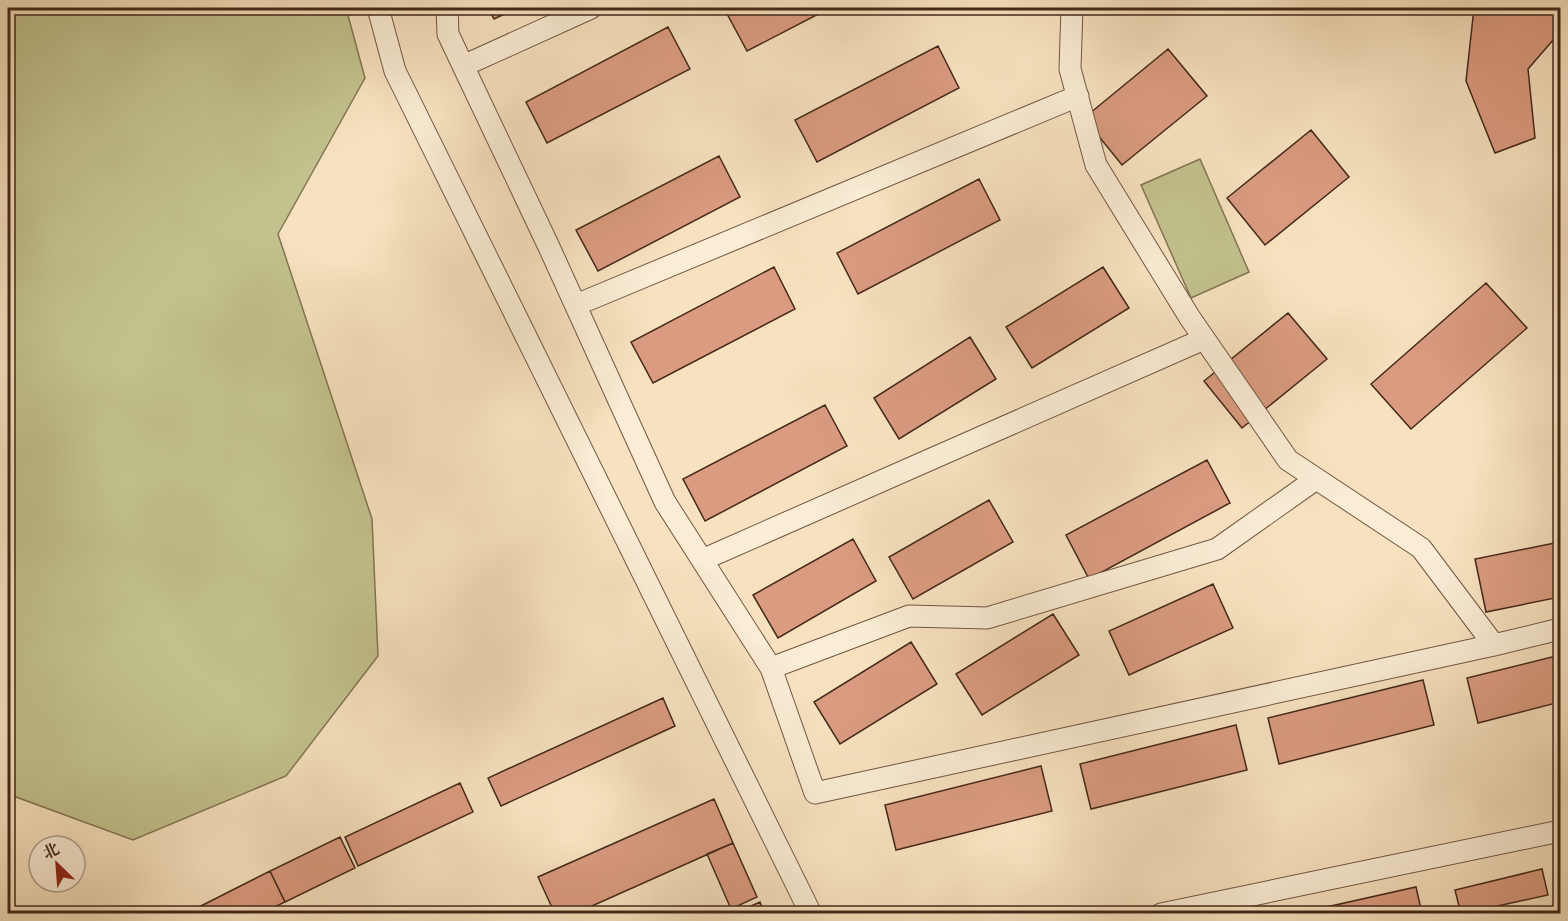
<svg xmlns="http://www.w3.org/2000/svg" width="1568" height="921" font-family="'IM FELL Great Primer','Noto Serif SC',serif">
	<rect width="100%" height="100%" fill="#f7e2bf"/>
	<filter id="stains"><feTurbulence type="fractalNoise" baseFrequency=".00333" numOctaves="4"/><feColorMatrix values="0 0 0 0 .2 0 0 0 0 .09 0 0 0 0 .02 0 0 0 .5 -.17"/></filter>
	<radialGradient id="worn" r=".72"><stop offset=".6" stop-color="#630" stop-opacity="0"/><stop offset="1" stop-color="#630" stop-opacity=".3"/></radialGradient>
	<path fill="#c2c28e" stroke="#837554" stroke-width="1.5" d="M8,8H346L365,78L278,234L372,519L378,656L286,776L133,840L16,797L8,789Z
		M1200,159L1249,272L1191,298L1141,185Z"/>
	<path fill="#da9b80" stroke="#44281a" stroke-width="1.5" d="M488,8H517L494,19Z
		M729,8H830L747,51L725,10Z
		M1474,8H1554L1560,17V32L1528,69L1535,138L1495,153L1466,81Z
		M668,27L690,69L547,143L526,102Z
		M938,46L959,88L817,162L795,120Z
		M1168,49L1207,96L1122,165L1084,118Z
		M1311,130L1349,177L1265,245L1227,198Z
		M719,156L740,197L598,271L576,230Z
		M979,179L1000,220L858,294L837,253Z
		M774,267L795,309L653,383L631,342Z
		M1103,267L1129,308L1032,368L1006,327Z
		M1486,283L1527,328L1411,429L1371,384Z
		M1288,313L1327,359L1242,428L1204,381Z
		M970,337L996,379L899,439L874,398Z
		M825,405L847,446L705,521L683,479Z
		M1207,460L1230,503L1089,579L1066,535Z
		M989,500L1013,542L913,599L889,557Z
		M853,539L876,581L778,638L753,595Z
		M1560,542V597L1486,612L1475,559Z
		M1213,584L1233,628L1129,675L1109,631Z
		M1053,614L1079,655L982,715L956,674Z
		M911,642L937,684L840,744L814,702Z
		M1560,655V702L1478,723L1467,678Z
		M1423,680L1434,725L1279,764L1268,718Z
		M663,698L675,726L501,806L488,778Z
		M1236,725L1247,770L1091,809L1080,764Z
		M1041,766L1052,811L896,850L885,805Z
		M460,783L473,812L358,866L345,837Z
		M714,799L733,843L574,914H555L538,877Z
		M340,837L355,868L285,902L270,871Z
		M733,843L757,897L731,909L707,854Z
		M1542,869L1548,895L1461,914L1455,890Z
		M270,871L285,902L260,914H185Z
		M1416,887L1422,914H1295Z
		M760,902L765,914H733Z
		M1560,904V914H1541Z"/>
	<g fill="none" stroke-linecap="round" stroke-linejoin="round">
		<defs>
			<path id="street" d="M378,8L395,71L811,914
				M447,8L448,34L549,247L665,502L771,668L815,793L1494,645
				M1072,8L1070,69L1096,165L1190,318L1288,460L1421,548L1494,645L1560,629
				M463,66L591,8
				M576,305L1078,96
				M702,560L1204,339
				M771,668L909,616L987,618L1217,549L1316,479
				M1161,914L1560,831"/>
		</defs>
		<use href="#street" stroke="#715643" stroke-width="23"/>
		<use href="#street" stroke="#faecd5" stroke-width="21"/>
	</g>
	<rect width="1568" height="921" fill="none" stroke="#f7e2bf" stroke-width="30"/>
	<rect x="9" y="9" width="1550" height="903" fill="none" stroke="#44281a" stroke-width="3"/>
	<rect x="15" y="15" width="1538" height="891" fill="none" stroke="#44281a" stroke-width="1.5"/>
	<g transform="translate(57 864) rotate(335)"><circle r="28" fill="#faecd5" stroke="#b19e8a" stroke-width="1.5"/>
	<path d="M0-4.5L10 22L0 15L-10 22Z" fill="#8f2418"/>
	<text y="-9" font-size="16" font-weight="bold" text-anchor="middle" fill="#44281a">北</text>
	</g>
	<rect width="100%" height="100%" filter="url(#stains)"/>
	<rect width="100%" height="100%" fill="url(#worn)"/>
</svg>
